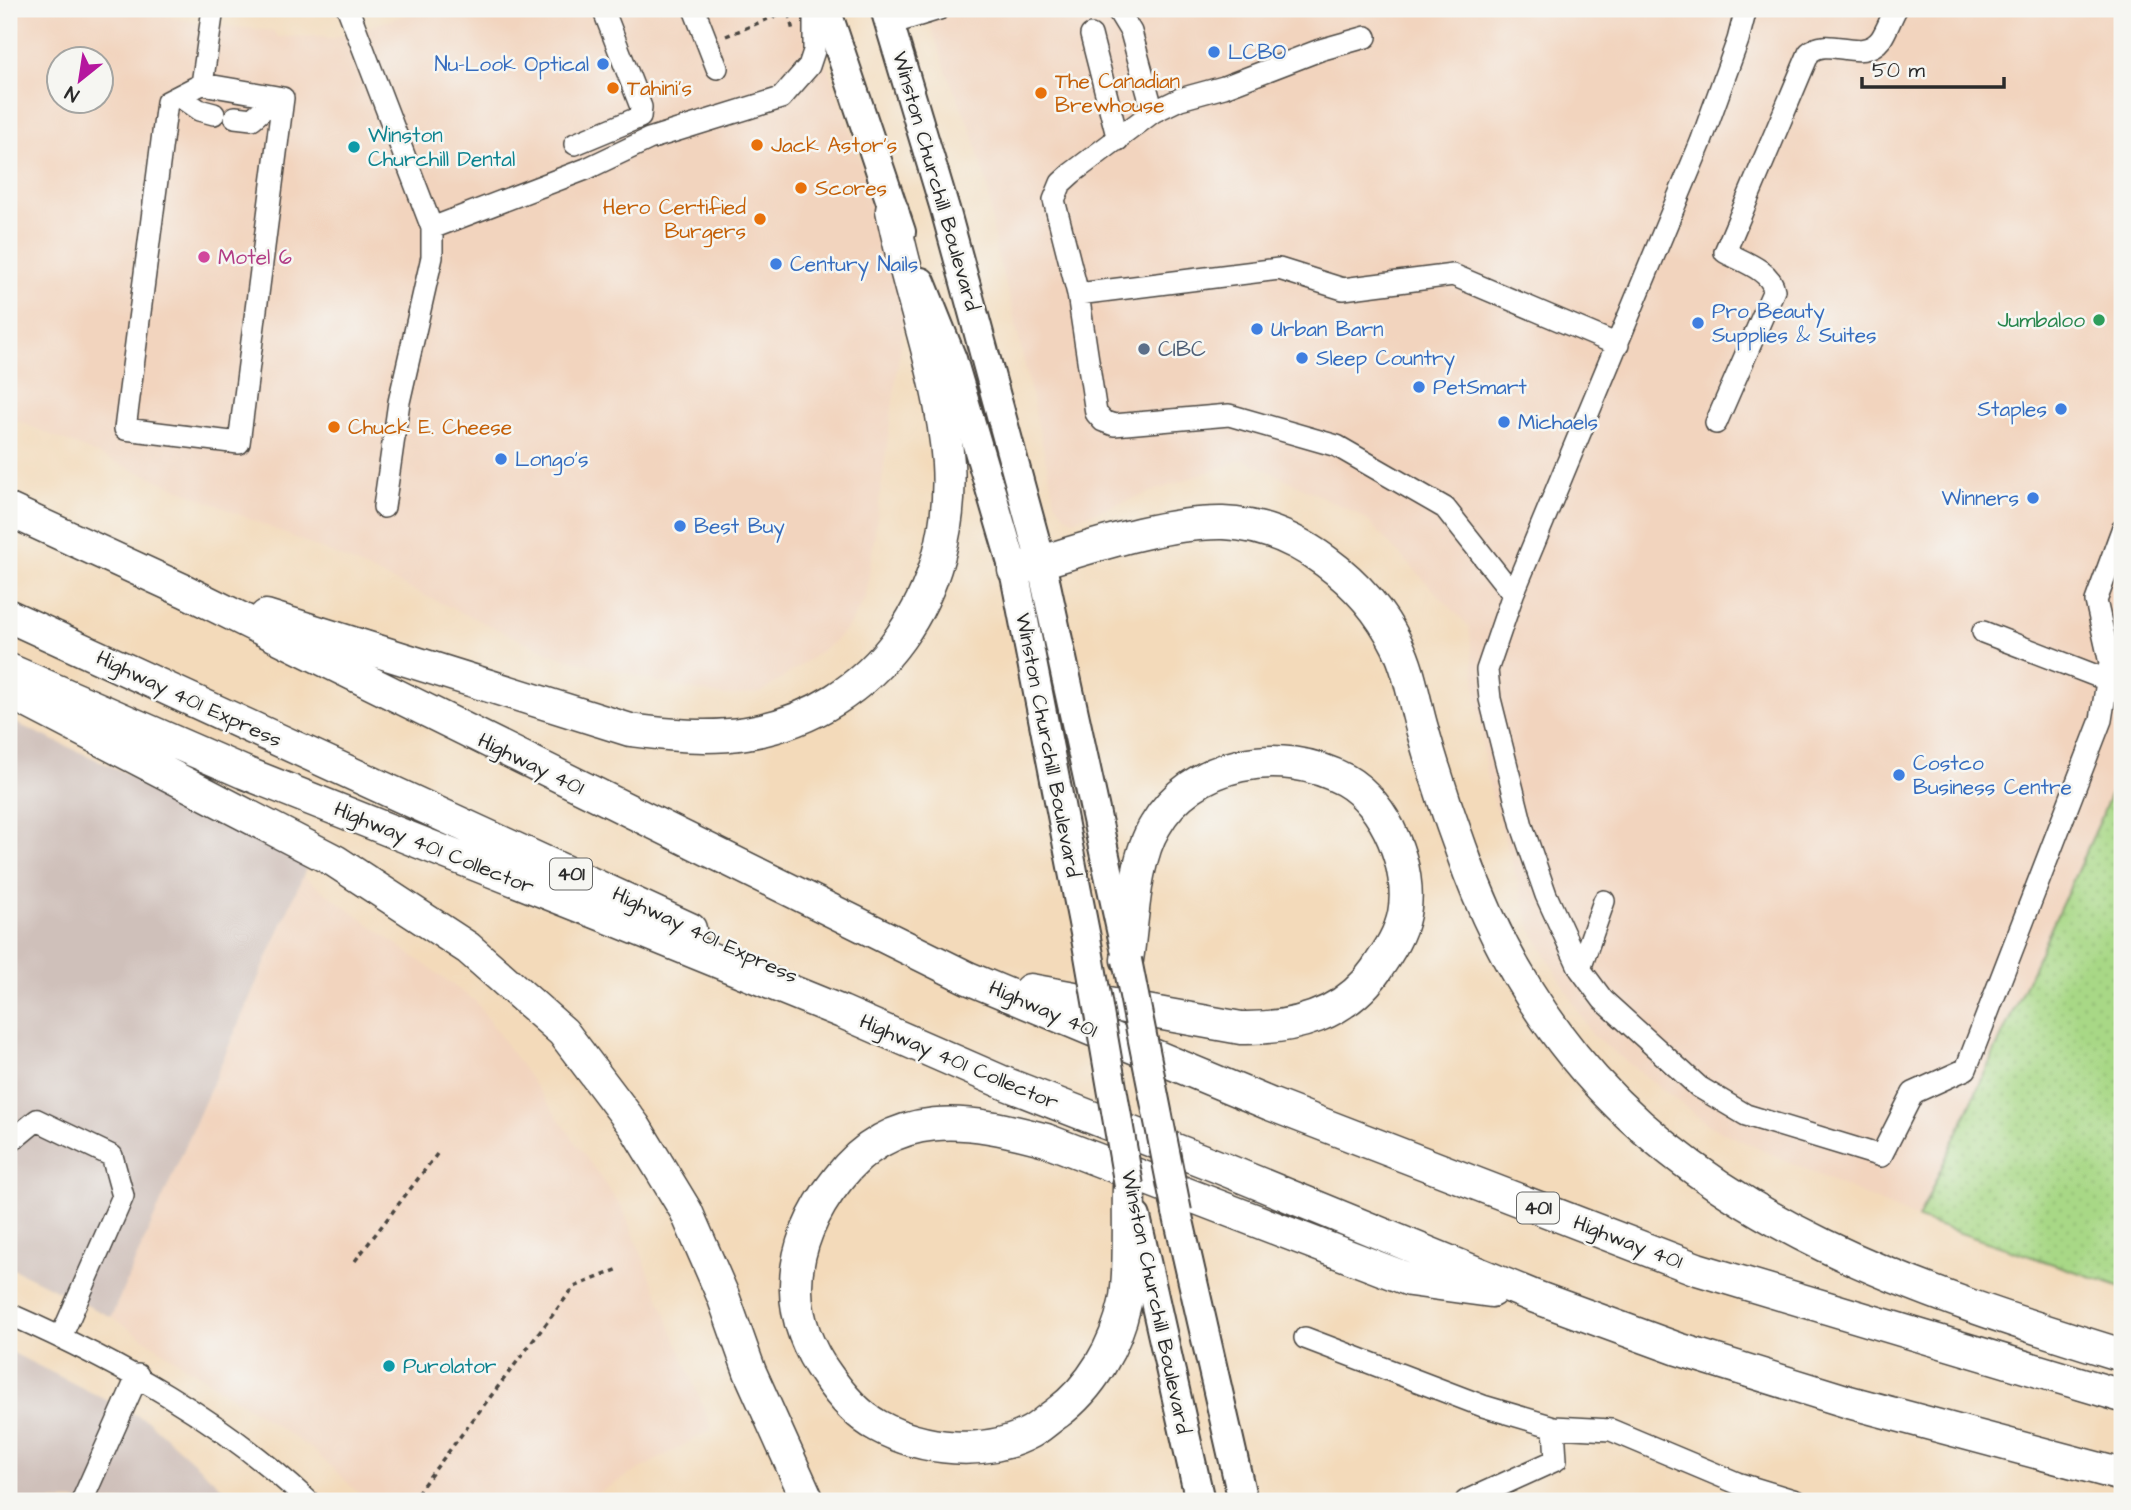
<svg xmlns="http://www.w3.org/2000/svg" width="2131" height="1510" font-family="'Architects Daughter',sans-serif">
	<defs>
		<pattern id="grass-dots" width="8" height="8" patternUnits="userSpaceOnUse" patternTransform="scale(1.75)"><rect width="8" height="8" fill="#a8d886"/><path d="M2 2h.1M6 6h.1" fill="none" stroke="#91ba74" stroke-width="1.8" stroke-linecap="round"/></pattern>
	</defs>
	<rect width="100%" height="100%" fill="#f6f6f2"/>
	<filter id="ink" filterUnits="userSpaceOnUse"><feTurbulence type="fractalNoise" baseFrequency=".0143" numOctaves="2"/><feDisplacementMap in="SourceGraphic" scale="14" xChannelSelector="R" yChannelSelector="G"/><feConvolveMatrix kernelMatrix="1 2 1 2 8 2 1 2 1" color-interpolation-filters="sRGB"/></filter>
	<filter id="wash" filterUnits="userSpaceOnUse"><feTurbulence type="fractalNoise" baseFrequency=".00686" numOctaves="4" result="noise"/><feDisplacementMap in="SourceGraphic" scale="28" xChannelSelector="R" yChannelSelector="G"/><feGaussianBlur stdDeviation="1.57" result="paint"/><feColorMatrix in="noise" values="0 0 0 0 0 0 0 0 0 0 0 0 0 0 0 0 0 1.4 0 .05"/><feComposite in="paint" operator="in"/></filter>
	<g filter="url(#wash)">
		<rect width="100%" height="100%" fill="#f3daba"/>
		<path fill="#f2d4be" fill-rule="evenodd" d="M9,9H136L198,23L273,31L278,37L321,36L331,39L424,9H799L804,38L822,50L852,133L906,308L866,596L850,624L835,641L761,693L724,696L671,685L554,655L347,560L9,417ZM60,60H102V102H60Z
			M925,9H2122V764L2100,821L1918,1219L1713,1128L1592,1035L1532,931L1486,774L1469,627L1364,517L1244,459L1072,520L1063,513L1055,501L1011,303L996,251L987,183L971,129L948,76Z
			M303,876L476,1002L624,1211L712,1429L583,1501H367L313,1450L111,1317Z"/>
		<path fill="#cfc0ba" d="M9,720L311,857L111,1317L9,1267Z
			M9,1351L148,1421L237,1501H9Z"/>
		<path fill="url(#grass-dots)" stroke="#6a8258" stroke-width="2" d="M2122,764V1287L1918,1219L2100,821Z"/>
	</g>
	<g filter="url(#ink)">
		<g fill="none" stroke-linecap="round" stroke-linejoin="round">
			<defs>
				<path id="minor" d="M348,9L432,228V257L399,402L384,507
					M694,9L717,68
					M1117,9L1131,32L1153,112
					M1746,9L1738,40L1701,142L1513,594L1487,670L1490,699L1522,826L1546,895L1580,969L1603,1000L1699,1087L1746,1115L1881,1156L1913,1093L1966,1069L2101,720L2110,663L2096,601L2122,530
					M890,24L939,9
					M1091,35L1118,140
					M202,84L167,102L125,429L239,443L283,98L202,84L213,9
					M179,96L199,110L214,114
					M235,117L252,119L277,97
					M575,144L640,117L641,107L603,9
					M432,228L586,169L649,139L781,98L809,66L814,51V9
					M1078,294L1054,200L1061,183L1072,173L1153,112L1180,99L1224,87L1320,50L1366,37
					M1716,423L1774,290C1771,270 1741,261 1725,252L1809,53C1829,35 1862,64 1881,39C1887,30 1891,18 1896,9
					M1513,594L1445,508L1337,446L1229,415L1114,425L1103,421L1096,413L1078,294L1279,269L1343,289L1453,275L1618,345
					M1983,632L2107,680
					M1580,969L1604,901
					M9,1143L37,1120L112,1156L123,1196L61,1337
					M9,1314C118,1362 221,1419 308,1501
					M1305,1338L1483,1406L1554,1427L1611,1430L1737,1483L1796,1501
					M82,1501L138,1375
					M1466,1501L1556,1460L1554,1427"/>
				<path id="major" d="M826,9L901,232
					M885,9L945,209L1041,562L1125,948
					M921,282L952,359L1014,570L1086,938
					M1177,1212L1243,1501
					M1136,1217L1200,1501"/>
				<path id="highway" d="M9,510L185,591L968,978L1270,1104L1697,1269L2122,1396
					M1014,570C1077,552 1157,522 1223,523C1295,525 1366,582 1397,645C1411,673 1414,703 1423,732C1434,771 1447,811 1461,849C1487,925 1523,993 1574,1056C1711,1225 1922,1293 2122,1355
					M9,616L690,929
					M266,616L630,730C669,735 708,739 746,733C879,711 956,592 948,463C942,377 908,294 892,210
					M9,670L243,772L613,919L842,1012L1009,1085L1214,1165L1533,1296L1678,1349L1849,1402L2122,1475
					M9,692L335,861L468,948L563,1032L635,1127L686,1211L723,1296L750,1372L808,1501
					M1030,990L1241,1028C1293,1029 1345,1015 1376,970C1388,952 1400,935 1404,914C1413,869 1386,803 1345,780C1281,745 1192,761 1155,826C1134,860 1133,920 1127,960
					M1129,1186C1128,1219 1131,1273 1125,1303C1116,1346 1091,1388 1057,1413C1048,1419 1040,1427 1031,1432C986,1457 922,1450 878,1426C857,1415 839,1393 826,1374C809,1351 796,1319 796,1290C795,1249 813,1210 838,1179C894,1106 969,1119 1046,1140L1410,1280L1491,1291"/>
			</defs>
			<use href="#minor" stroke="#494540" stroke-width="24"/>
			<use href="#major" stroke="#494540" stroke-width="32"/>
			<use href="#highway" stroke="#494540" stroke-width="35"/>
			<path stroke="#494540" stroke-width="3.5" stroke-dasharray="5 5" stroke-linecap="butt" d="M726,36L788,11L793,31
				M355,1261L437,1154
				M411,1501L574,1287L621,1268"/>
			<use href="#minor" stroke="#fff" stroke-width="21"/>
			<use href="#major" stroke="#fff" stroke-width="28"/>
			<use href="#highway" stroke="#fff" stroke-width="32"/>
			<defs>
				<path id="major-bridge" d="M1086,938L1129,1186
					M1127,960L1177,1212"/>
			</defs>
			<use href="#major-bridge" stroke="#494540" stroke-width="32" stroke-linecap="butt"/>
			<use href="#major-bridge" stroke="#fff" stroke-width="28"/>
		</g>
	</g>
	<g fill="#3f7fe0" stroke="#f6f6f2" stroke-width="2.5">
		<circle cx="1214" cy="52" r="7"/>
		<circle cx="603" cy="64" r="7"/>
		<circle cx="776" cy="264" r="7"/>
		<circle cx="1698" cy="323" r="7"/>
		<circle cx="1257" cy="329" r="7"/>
		<circle cx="1302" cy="358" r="7"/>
		<circle cx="1419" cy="387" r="7"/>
		<circle cx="2061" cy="409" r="7"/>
		<circle cx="1504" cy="422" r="7"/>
		<circle cx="501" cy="459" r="7"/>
		<circle cx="2033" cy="498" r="7"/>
		<circle cx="680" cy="526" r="7"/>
		<circle cx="1899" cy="775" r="7"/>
	</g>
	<g fill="#e8710a" stroke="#f6f6f2" stroke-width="2.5">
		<circle cx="613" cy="88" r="7"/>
		<circle cx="1041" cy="93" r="7"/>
		<circle cx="757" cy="145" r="7"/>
		<circle cx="801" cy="188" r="7"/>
		<circle cx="760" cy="219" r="7"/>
		<circle cx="334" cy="427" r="7"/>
	</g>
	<g fill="#0f9aa8" stroke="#f6f6f2" stroke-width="2.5">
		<circle cx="354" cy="147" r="7"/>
		<circle cx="389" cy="1366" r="7"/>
	</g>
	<circle fill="#d1479c" stroke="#f6f6f2" stroke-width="2.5" cx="204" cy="257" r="7"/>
	<circle fill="#2e9e5b" stroke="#f6f6f2" stroke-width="2.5" cx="2099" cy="320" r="7"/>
	<circle fill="#5c6f8a" stroke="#f6f6f2" stroke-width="2.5" cx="1144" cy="349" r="7"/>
	<g text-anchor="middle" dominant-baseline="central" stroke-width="5" stroke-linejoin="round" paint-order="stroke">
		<g fill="#f6f6f2" stroke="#686867" stroke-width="2">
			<rect x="550" y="858.5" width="42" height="31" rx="5"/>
			<rect x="1517" y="1192.5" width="42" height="31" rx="5"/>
		</g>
		<g font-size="19" font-weight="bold" fill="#2b2b2b">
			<text x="571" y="874">401</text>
			<text x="1538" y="1208">401</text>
		</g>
		<g font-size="21" fill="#366cbe" stroke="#f6f6f2" text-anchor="start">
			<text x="1228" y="52">LCBO</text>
			<text x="589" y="64" text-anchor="end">Nu-Look Optical</text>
			<text x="790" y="264">Century Nails</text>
			<text x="1712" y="311">Pro Beauty<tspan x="1712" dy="24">Supplies &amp; Suites</tspan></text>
			<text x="1271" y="329">Urban Barn</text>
			<text x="1316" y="358">Sleep Country</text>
			<text x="1433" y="387">PetSmart</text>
			<text x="2047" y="409" text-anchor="end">Staples</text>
			<text x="1518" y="422">Michaels</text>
			<text x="515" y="459">Longo's</text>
			<text x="2019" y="498" text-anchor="end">Winners</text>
			<text x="694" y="526">Best Buy</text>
			<text x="1913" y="763">Costco<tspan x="1913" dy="24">Business Centre</tspan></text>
		</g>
		<g font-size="21" fill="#c56008" stroke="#f6f6f2" text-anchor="start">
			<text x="1055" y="81">The Canadian<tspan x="1055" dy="24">Brewhouse</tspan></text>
			<text x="627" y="88">Tahini’s</text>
			<text x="771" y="145">Jack Astor's</text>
			<text x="815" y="188">Scores</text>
			<text x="746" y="207" text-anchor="end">Hero Certified<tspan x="746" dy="24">Burgers</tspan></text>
			<text x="348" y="427">Chuck E. Cheese</text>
		</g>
		<g font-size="21" fill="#0d838f" stroke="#f6f6f2" text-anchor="start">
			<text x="368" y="135">Winston<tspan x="368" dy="24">Churchill Dental</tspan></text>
			<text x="403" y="1366">Purolator</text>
		</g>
		<g font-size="21" fill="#2b2b2b" stroke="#f6f6f2">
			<text transform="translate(936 181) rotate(74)">Winston Churchill Boulevard</text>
			<text transform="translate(189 699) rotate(25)">Highway 401 Express</text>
			<text transform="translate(1048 745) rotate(79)">Winston Churchill Boulevard</text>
			<text transform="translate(531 764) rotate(26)">Highway 401</text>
			<text transform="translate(434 848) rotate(22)">Highway 401 Collector</text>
			<text transform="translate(705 935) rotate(25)">Highway 401 Express</text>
			<text transform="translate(1043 1009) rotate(23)">Highway 401</text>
			<text transform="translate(959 1062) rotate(23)">Highway 401 Collector</text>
			<text transform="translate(1628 1242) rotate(21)">Highway 401</text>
			<text transform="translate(1156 1302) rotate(78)">Winston Churchill Boulevard</text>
		</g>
		<g font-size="21" fill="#b23c85" stroke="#f6f6f2" text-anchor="start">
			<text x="218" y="257">Motel 6</text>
		</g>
		<g font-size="21" fill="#27864d" stroke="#f6f6f2" text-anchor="end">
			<text x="2085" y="320">Jumbaloo</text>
		</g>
		<g font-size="21" fill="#4e5e75" stroke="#f6f6f2" text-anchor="start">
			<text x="1158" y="349">CIBC</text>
		</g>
	</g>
	<rect width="2131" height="1510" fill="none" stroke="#f6f6f2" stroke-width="35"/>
	<g transform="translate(80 80) rotate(210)"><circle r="33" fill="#f6f6f2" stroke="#a5a5a2" stroke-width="2"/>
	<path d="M0-5L12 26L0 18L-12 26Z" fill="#b5179e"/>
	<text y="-10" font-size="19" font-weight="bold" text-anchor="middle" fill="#2b2b2b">N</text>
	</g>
	<path d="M1862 77v10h142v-10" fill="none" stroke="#2b2b2b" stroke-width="3.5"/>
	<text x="1872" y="77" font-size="21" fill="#2b2b2b" stroke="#f6f6f2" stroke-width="5" paint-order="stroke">50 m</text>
</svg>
